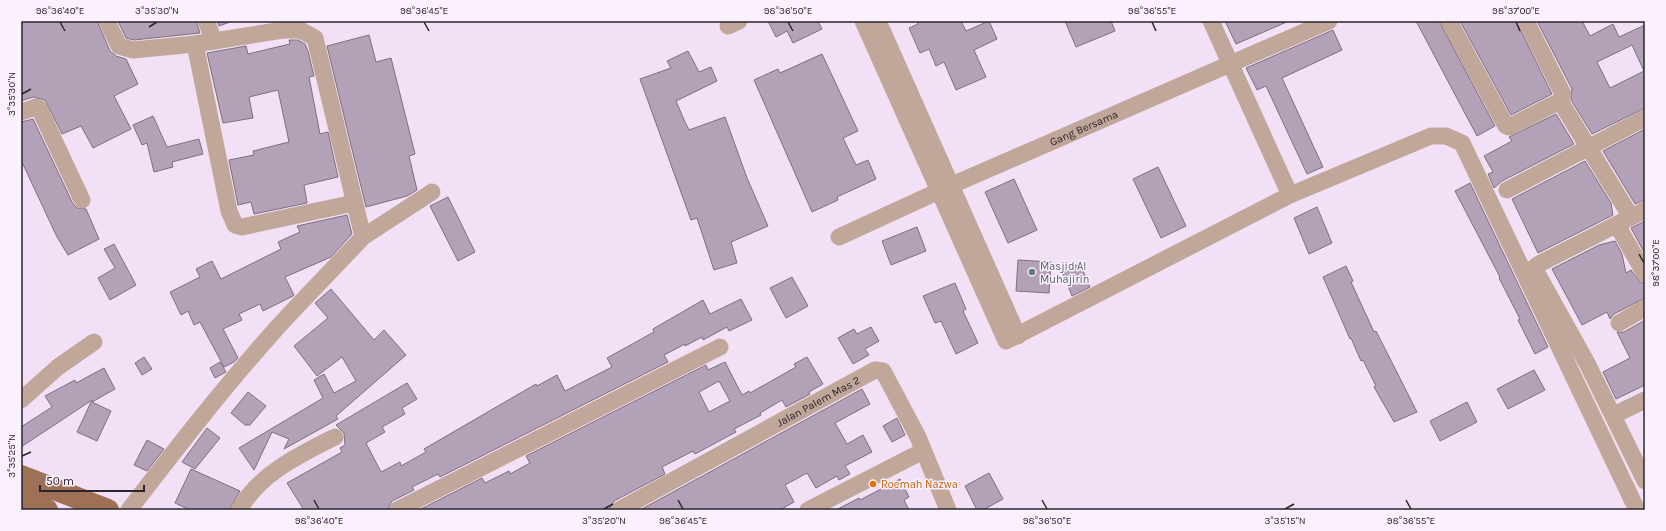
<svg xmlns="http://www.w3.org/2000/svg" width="1666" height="531" font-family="Karla,sans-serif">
	<rect width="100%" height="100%" fill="#f2e1f6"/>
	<path fill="#b3a2b7" stroke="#7d6e81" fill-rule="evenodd" d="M21,21H97L110,51L116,56L126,59L138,84L114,96L131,129L93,148L81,126L62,134L45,100L33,97L21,101Z
		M118,21H196L200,33L134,40L126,38Z
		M217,21H230V22L219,26Z
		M768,21H818L822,29L793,43L787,31L776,37Z
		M917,21H961L966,31L989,21L997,39L974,50L986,77L956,90L944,62L936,66L929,49L920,53L909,28L918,24Z
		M1065,21H1111L1115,31L1076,47Z
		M1225,21H1289L1236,44Z
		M1416,21H1439L1495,126L1477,136Z
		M1460,21H1516L1552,94L1511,115Z
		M1537,21H1582L1590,36L1613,24L1619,37L1645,25V108L1592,134L1571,100L1572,89ZM1632,45L1644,71L1610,88L1597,62Z
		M1333,30L1342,50L1282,78L1323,167L1307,174L1266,86L1257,90L1246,68Z
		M369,35L376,62L391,58L415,154L409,156L417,190L407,196L366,207L327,46Z
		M289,40H298L305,44L308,51L314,76L309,77L320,134L328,132L338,177L304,185L307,203L254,214L251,202L238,205L229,160L254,155L253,151L289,142L278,90L249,97L253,118L223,123L207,53L246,46L248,54L290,44Z
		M688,51L699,72L711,67L717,81L676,101L685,122L689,130L725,117L747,178L768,226L731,242L737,263L714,270L697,218L691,220L640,79L671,68L667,61Z
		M822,54L858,131L843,138L856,165L868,160L876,179L837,197L838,200L812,212L754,80L778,69L780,73Z
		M1556,114L1574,144L1502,181L1494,188L1488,174L1493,172L1484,156L1512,141L1509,137Z
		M153,116L167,147L199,139L203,154L172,162L173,167L154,172L147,143L142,145L133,125Z
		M33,119L73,204L77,208L86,209L99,239L68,255L57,237L21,160V122Z
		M1645,129V200L1635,204L1603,151Z
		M1585,161L1611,203L1613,215L1538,253L1512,199Z
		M1158,167L1186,226L1161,238L1133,179Z
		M1014,179L1037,230L1008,243L985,192Z
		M1470,183L1548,347L1535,354L1518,320L1520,319L1499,278L1500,277L1455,191Z
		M448,197L475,252L458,261L430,206Z
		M1317,207L1332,243L1309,254L1294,218Z
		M347,215L352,234L331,257L285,277L294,295L293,296L263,311L260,304L239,314L242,320L223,329L238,358L234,362L224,367L200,322L194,325L188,311L181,315L170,292L200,277L196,269L212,261L221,279L281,249L278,242L300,232L297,226Z
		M1645,221V254L1631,228Z
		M917,227L926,251L891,265L882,241Z
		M1615,241L1622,254L1626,273L1631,270L1640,282L1645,284V298L1614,314L1610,319L1607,312L1582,325L1552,269L1599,245Z
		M114,244L136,285L110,300L98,278L115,268L104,249Z
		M1018,260L1051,262L1049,293L1016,291Z
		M1080,264L1090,287L1072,296L1062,271Z
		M1346,266L1353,281L1351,282L1374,332L1376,331L1417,412L1394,422L1374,387L1376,386L1363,360L1361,361L1351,338L1350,339L1323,277Z
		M792,277L808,306L786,318L770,288Z
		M955,283L966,309L963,311L978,343L956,354L941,321L935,323L923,296Z
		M331,289L374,340L384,330L406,355L336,416L338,419L284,449L289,439L272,432L254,470L239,448L323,398L314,380L324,374L334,393L356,381L342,357L317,376L294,346L328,318L315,303Z
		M741,299L752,320L729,331L727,327L703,340L702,337L685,346V344L664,355L668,362L440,477L438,474L412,487L414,490L392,501L387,510H304L287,483L342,452L340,448L345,445L344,433L336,425L407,383L417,399L402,408L405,414L382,427L385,432L366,443L381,472L400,462L401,466L426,452L424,449L536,384L537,386L557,375L565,391L612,367L607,358L654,332L653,329L703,300L710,314Z
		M1645,320V385L1616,399L1603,372L1630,358L1617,332H1624Z
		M871,327L879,341L865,349L869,355L853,364L838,338L854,329L857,334Z
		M144,357L152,369L142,375L135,363Z
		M807,357L823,384L809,392L810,394L786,407L782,400L760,413L761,415L734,429L736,432L695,454L693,451L662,467L665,474L614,501L609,510H419L482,478L485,483L509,471L510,474L530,463L526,456L706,365L708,370L725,362L742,395L749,391L750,393L796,367L794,364ZM719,381L730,401L709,412L699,392Z
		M220,362L226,372L215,378L210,368Z
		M104,368L115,389L92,402L111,411L97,441L77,432L92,400L21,447V427L52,407L45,396L75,380L76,383Z
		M1534,370L1545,390L1508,409L1497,389Z
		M862,389L870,404L835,423L847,444L863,435L872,452L845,466L850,474L839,480L837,476L816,488L807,473L785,485L794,502L780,510H640Z
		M248,392L266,406L250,425H245L231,413Z
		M1467,402L1477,422L1440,441L1430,421Z
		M897,418L905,435L892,442L883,426Z
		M207,428L220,438L195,469L182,462Z
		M147,440L164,449L147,471L134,465Z
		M191,469L240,491L229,510H190L175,503Z
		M989,473L1003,499L983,510H977L965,486Z
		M900,479L909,497L904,500L909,510H836L859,498L860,500Z"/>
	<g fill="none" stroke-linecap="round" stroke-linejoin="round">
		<g stroke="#c1a799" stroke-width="17">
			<path d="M107,21L119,46L133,50L195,44L283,30H300L315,38L363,237C334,268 304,298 275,330C223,388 176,449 129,510"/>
			<path d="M206,21L214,41"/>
			<path d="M863,21L1006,341L1290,195L1431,136H1446L1462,143L1637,510"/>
			<path d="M878,21L1018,336"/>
			<path d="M1211,21L1290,195"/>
			<path d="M1449,21L1506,126L1509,127L1560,101L1563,94L1526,21"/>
			<path d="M728,26L739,21"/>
			<path d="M195,44L229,211L235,225L242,227L354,203"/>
			<path d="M1560,101L1631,217"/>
			<path d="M21,112L36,107L39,108L82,200"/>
			<path d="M1507,190L1645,118"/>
			<path d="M1645,210L1539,264L1534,268L1588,365L1645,481"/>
			<path d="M1617,225L1645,274"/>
			<path d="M363,237L432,192"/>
			<path id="s1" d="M839,237L952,185L1329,21"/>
			<path d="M1619,323L1645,308"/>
			<path d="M21,400L58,367L94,342"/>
			<path d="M1614,415L1645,400"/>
			<path d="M239,510C259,474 299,455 335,437"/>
			<path d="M397,510L720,347"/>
			<path id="s2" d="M619,510L875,370L883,371L918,437L948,510"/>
			<path d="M808,510L923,451"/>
		</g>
		<path stroke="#9e7056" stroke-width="22" d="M21,476L108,510
			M21,499L47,510"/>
	</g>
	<path fill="none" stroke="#2a242c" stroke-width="1.5" d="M60,22L65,31M424,22L429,31M788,22L793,31M1152,22L1156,31M1516,22L1520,31M149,27L157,22M22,94L31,89M1639,254L1644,263M22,456L31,452M314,500L319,509M678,500L683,509M1042,500L1047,509M1406,500L1411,509M604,509L613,504M1285,509L1294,504"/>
	<circle fill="#6b7280" stroke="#fbf1fe" stroke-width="1.5" cx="1032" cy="272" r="4"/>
	<circle fill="#e8710a" stroke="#fbf1fe" stroke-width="1.5" cx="873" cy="484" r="4"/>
	<g text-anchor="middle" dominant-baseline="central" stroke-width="3" stroke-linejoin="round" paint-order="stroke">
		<g font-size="11" fill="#2a242c" stroke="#fbf1fe">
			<text stroke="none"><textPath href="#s1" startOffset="268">Gang Bersama</textPath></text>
			<text stroke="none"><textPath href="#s2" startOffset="227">Jalan Palem Mas 2</textPath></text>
		</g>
		<g font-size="11" fill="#5b616d" stroke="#fbf1fe" text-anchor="start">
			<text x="1040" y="266">Masjid Al<tspan x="1040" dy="13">Muhajirin</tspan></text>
		</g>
		<g font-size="11" fill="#c56008" stroke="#fbf1fe" text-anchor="start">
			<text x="881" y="484">Roemah Nazwa</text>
		</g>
	</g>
	<rect width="1666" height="531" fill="none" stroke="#fbf1fe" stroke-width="44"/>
	<path d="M40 485v6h104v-6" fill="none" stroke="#2a242c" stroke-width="2"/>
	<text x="46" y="485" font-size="12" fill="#2a242c" stroke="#fbf1fe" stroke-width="3" paint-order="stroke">50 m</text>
	<rect x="22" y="22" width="1622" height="487" fill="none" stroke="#2a242c" stroke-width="1.5"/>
	<g font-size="10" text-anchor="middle" fill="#2a242c">
		<text x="60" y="14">98°36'40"E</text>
		<text x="157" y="14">3°35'30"N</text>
		<text x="424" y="14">98°36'45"E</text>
		<text x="788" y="14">98°36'50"E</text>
		<text x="1152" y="14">98°36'55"E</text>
		<text x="1516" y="14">98°37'00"E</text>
		<text transform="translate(11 94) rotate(-90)" y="4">3°35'30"N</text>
		<text transform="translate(1655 263) rotate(-90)" y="4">98°37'00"E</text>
		<text transform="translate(11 456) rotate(-90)" y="4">3°35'25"N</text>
		<text x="319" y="524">98°36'40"E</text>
		<text x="604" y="524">3°35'20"N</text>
		<text x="683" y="524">98°36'45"E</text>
		<text x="1047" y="524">98°36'50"E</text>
		<text x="1285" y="524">3°35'15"N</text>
		<text x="1411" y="524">98°36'55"E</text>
	</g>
</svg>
